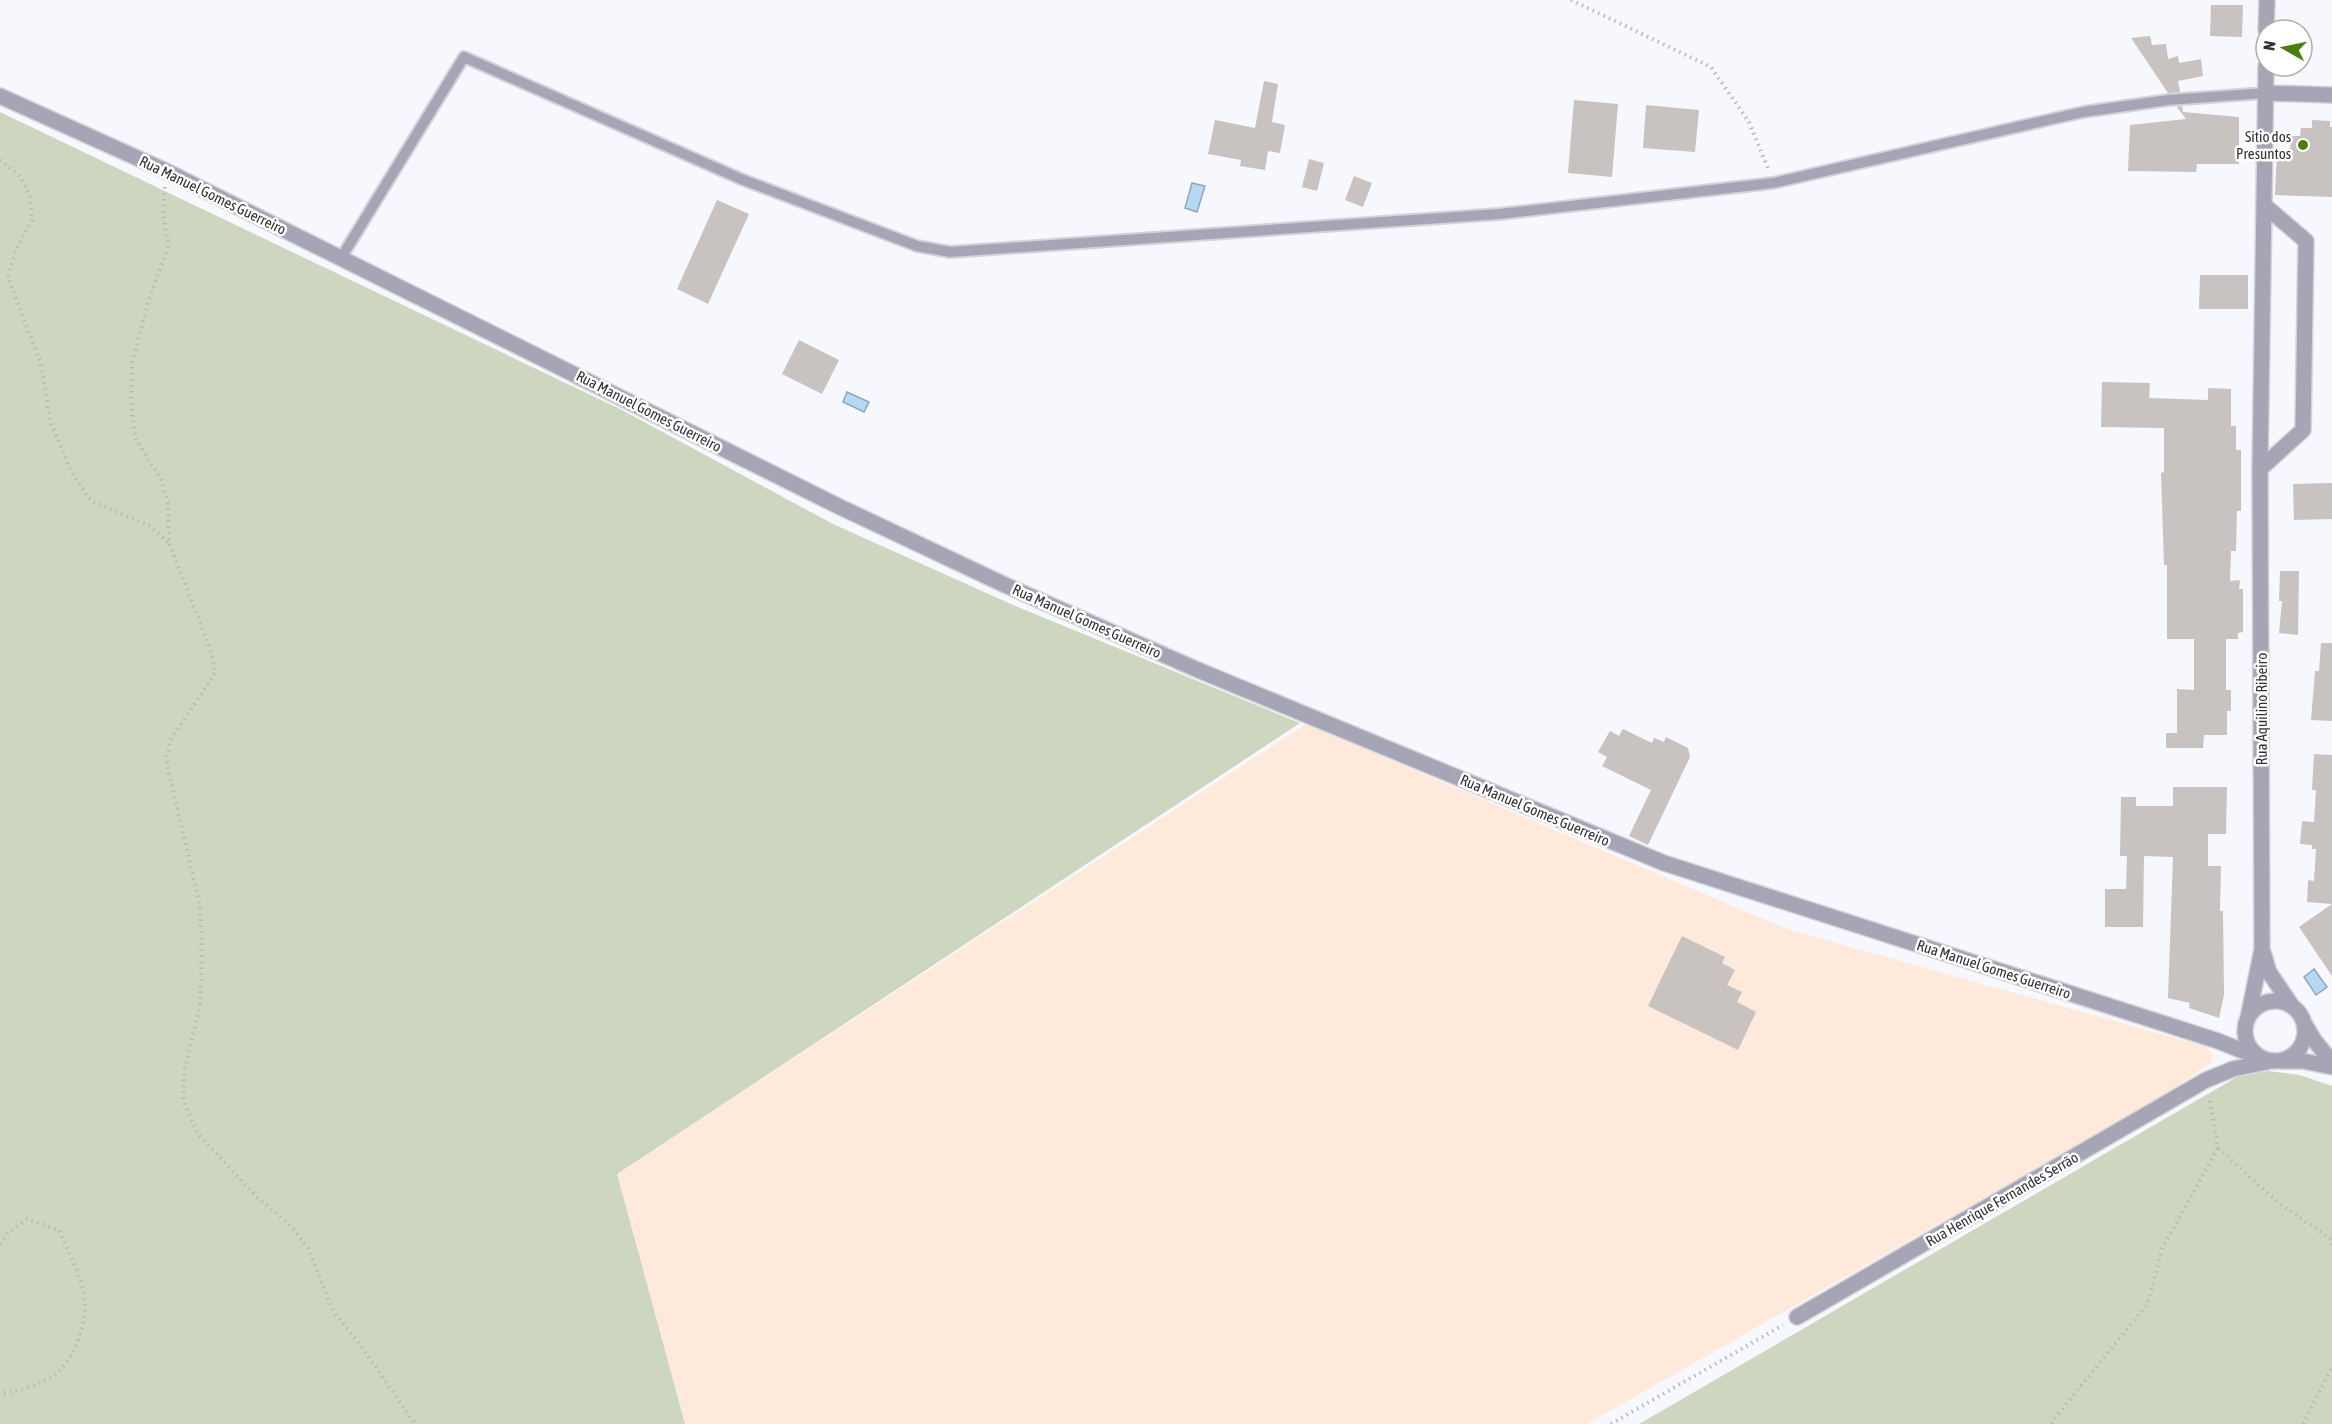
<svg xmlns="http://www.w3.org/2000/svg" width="2332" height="1424" font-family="'Asap Condensed',sans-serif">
	<rect width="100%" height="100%" fill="#f6f8fd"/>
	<path fill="#fee9db" d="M1306,724L1787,929L2207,1047L2213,1054L2211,1063L2163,1096L1587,1424H685L616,1174Z"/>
	<path fill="#cdd7c0" d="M0,112L622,410L833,524L1013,605L1300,723L617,1174L685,1424H0Z
		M2268,1071L2300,1075L2332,1086V1424H1639L2237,1077Z"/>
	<path fill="#b7d8f2" stroke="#8fa6b9" stroke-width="1.5" d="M1192,183L1205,186L1197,212L1185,208Z
		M847,392L869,402L864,412L843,402Z
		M2314,969L2327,987L2316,995L2304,977Z"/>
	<path fill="#c8c2c0" d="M2211,5H2243L2242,37L2210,36Z
		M2150,36L2152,45L2166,44L2168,59L2178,56L2179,63L2201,59L2203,76L2178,81L2180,92L2168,93L2131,38Z
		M1264,81L1278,84L1272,122L1285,125L1280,153L1268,151L1265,170L1240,166L1241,160L1208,154L1215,120L1255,128Z
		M1574,100L1618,104L1612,177L1568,173Z
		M1646,105L1699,110L1695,152L1643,148Z
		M2182,106L2183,112L2239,117V164H2197L2196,172L2128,171L2130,125L2186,119L2177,107Z
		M2312,120L2330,121V127H2332V197L2275,195L2277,151H2290L2291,136H2300L2301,128H2312Z
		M1309,159L1324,163L1317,191L1302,187Z
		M1354,176L1372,183L1363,207L1345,200Z
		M717,200L749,214L708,304L677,289Z
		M2200,275H2248V309H2199Z
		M799,340L839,360L822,394L782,374Z
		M2102,382L2150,383L2149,398L2208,400V388L2231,389V426H2236V450H2241V511H2237L2236,551H2231L2230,581L2240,580L2239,589H2243V632L2238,633V639H2226V690H2231V711H2227V735H2204L2203,748H2166V733H2177V689L2194,690V639H2167V565H2164L2161,473L2164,472V428L2101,427Z
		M2332,483V519L2294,520L2293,484Z
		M2280,571H2299L2298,635L2279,633L2282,601H2279Z
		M2321,643H2332V721L2311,720L2315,671H2319Z
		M1623,729L1652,743L1654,738L1664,742L1666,737L1688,748L1690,757L1648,845L1629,836L1651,790L1602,766L1607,757L1598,752L1610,731L1619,736Z
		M2314,754L2332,755V904L2307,902L2308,880L2314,881L2316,849H2312V845L2300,844L2302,821L2314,822L2316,790H2312Z
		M2173,787H2227L2226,834H2208V866H2221L2220,911H2223L2224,995L2219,1018L2189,1008L2190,1003L2168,998L2173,857L2144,856L2143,927H2105V889H2126L2127,856H2120L2121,797H2136V806H2173Z
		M2332,904V976L2299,927Z
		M1682,936L1725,957L1722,963L1735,970L1727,985L1742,992L1737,1002L1756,1012L1738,1050L1648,1006Z"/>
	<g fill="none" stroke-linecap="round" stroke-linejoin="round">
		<defs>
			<path id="service" d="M341,258L464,57L741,179L917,246L950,252L1499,214L1773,183L2083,112L2168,100L2266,93"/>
			<path id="minor" d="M2266,30L2267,0
				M2266,93L2332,95
				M0,96L166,171L840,507L1005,585L1198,670L1664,863L2218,1041L2263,1059
				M2260,469L2303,430L2306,241L2264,205
				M2263,952L2269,972L2292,1006
				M2245 1031a30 30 0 1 1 60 0a30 30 0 1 1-60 0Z
				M2248,1018L2262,949L2260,469L2266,66
				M2304,1023L2314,1040L2332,1062
				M2281,1061H2303L2332,1067
				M1797,1317L2206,1080L2233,1069L2267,1062"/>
		</defs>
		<use href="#service" stroke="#d3d4d9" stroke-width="14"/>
		<use href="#minor" stroke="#d3d4d9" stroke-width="18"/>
		<path stroke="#b8b9bd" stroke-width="4" stroke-dasharray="1.5 4.5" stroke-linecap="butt" d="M1571,0L1711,67L1749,122L1769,171
			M0,160L21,177L30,197L32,220L16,249L8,277L41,364L50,421L72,473L91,501L150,526L169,543
			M165,187L163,210L168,247L150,296L132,362L131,400L135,438L161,479L168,504L169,543L210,648L216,672L171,739L166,760L200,906L202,955L200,1006L184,1072L183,1100L198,1134L257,1197L289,1224L308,1248L333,1311L359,1343L415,1424
			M2218,1148L2280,1204L2331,1239L2332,1245
			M0,1244L8,1233L27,1219L59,1230C67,1249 85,1283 85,1303C85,1328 75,1357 56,1374C46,1383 13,1393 0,1393
			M1611,1424L1783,1325
			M2052,1424L2055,1418L2148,1303L2162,1249L2218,1148L2209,1096
			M2303,1424L2332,1367"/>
		<use href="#service" stroke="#a6a5b5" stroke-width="10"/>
		<use href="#minor" stroke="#a6a5b5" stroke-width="15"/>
	</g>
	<circle fill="#4b7e0e" stroke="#fff" stroke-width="2" cx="2303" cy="145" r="6"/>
	<g text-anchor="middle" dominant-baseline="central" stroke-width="5" stroke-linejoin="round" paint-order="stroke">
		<g font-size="15" fill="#323234" stroke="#fff" text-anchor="end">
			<text x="2291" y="136">Sitio dos<tspan x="2291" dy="17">Presuntos</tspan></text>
		</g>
		<g font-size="15" fill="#323234" stroke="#fff">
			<text transform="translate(213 195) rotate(26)">Rua Manuel Gomes Guerreiro</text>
			<text transform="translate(649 411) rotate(27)">Rua Manuel Gomes Guerreiro</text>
			<text transform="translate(1087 621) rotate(24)">Rua Manuel Gomes Guerreiro</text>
			<text transform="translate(2261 709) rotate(-90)">Rua Aquilino Ribeiro</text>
			<text transform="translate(1535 810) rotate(23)">Rua Manuel Gomes Guerreiro</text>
			<text transform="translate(1994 969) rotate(18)">Rua Manuel Gomes Guerreiro</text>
			<text transform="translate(2002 1199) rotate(-30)">Rua Henrique Fernandes Serrão</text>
		</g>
	</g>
	<g transform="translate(2284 48) rotate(279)"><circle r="28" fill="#ffffff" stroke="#adadae" stroke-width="1.5"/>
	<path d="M0-4.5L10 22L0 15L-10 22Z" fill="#4b7e0e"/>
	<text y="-9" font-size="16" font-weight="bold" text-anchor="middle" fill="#323234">N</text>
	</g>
</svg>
